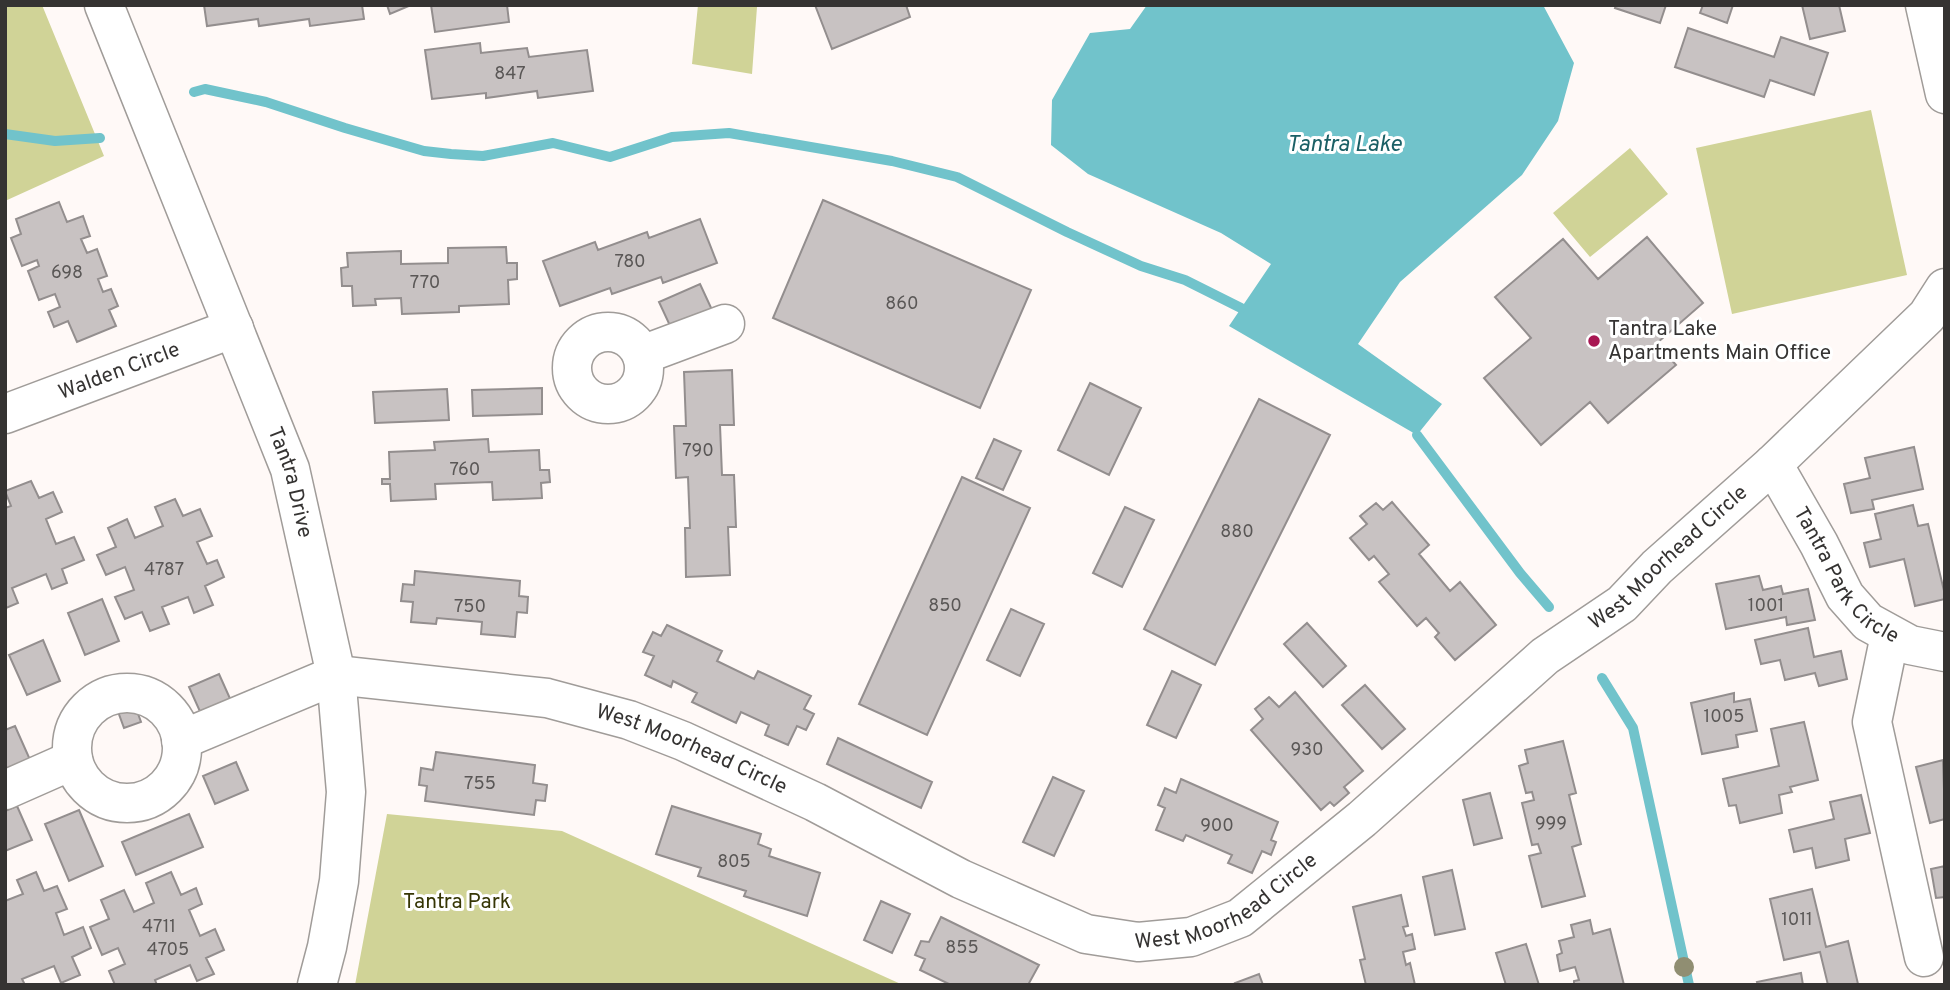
<svg xmlns="http://www.w3.org/2000/svg" width="1950" height="990" font-family="Overpass,sans-serif">
	<rect width="100%" height="100%" fill="#fff9f7"/>
	<path fill="#d0d397" d="M5,5H42L104,156L5,201Z
		M698,5L757,7L752,74L692,64Z
		M1871,110L1907,275L1732,314L1696,148Z
		M1630,148L1668,194L1590,257L1553,213Z
		M387,814L562,831L903,985H355Z"/>
	<path fill="#71c3cb" d="M1147,5H1543L1574,63L1558,121L1522,175L1400,282L1358,344L1442,404L1417,435L1229,326L1271,264L1221,233L1088,174L1051,145L1052,100L1090,33L1130,29Z"/>
	<g fill="none" stroke-linecap="round" stroke-linejoin="round">
		<path stroke="#71c3cb" stroke-width="10" d="M194,92L205,89L266,102L345,128L424,151L451,154L483,156L553,143L610,157L672,137L729,133L892,161L957,177L1067,232L1141,266L1185,280L1241,308
			M5,134L55,141L100,138
			M1417,435L1520,573L1549,607
			M1602,678L1633,728L1689,985"/>
	</g>
	<path fill="#c8c2c2" stroke="#938e8e" stroke-width="2" d="M204,5H362L364,19L310,26L309,19L259,26L258,19L207,26Z
		M387,5H411L390,14Z
		M431,5H507L509,22L435,32Z
		M815,5H906L910,17L832,49Z
		M1616,5H1666L1660,23L1615,8Z
		M1703,5H1733L1727,23L1700,13Z
		M1802,5H1839L1845,31L1810,39Z
		M1688,28L1774,57L1781,37L1828,53L1814,95L1770,80L1764,97L1675,67Z
		M480,43L481,53L527,48L529,57L587,50L593,91L538,98L537,91L486,98V93L432,99L425,50Z
		M823,200L1031,290L980,408L773,318Z
		M59,202L67,222L83,216L90,236L81,239L87,253L97,249L107,276L98,279L103,292L111,289L118,306L109,310L116,326L77,342L68,321L54,327L48,312L60,307L55,294L39,300L28,271L39,266L37,260L22,266L11,238L21,234L16,219Z
		M700,219L717,263L663,283L661,277L612,294L610,288L560,306L543,261L595,242L598,250L647,232L649,238Z
		M1647,237L1703,303L1657,343L1676,365L1608,423L1590,402L1541,445L1484,378L1531,338L1495,297L1563,239L1598,279Z
		M506,247L507,263H517V279L508,280L509,304L459,306V312L402,314L401,298L375,299L376,305L353,306L352,286H342L341,268L348,267L347,253L401,251V264L448,263V248Z
		M700,284L713,312L672,330L659,302Z
		M732,370L734,425H720L722,475H734L736,527H728L730,575L686,577L685,528H690L688,477L676,478L674,426H686L684,372Z
		M1090,383L1141,408L1109,475L1058,450Z
		M542,388V414L473,416L472,390Z
		M447,389L449,420L375,423L373,392Z
		M1259,399L1330,435L1215,665L1144,629Z
		M488,439L489,452L539,450L540,470H549L550,482L541,483L542,498L493,500L492,482L435,484L436,499L391,501L390,484H382V479H390L389,452L435,450L434,442Z
		M994,439L1021,451L1003,490L976,478Z
		M1914,447L1923,489L1872,500L1874,509L1851,513L1844,484L1870,478L1865,458Z
		M962,477L1030,508L927,735L859,704Z
		M31,481L39,498L53,492L62,512L46,519L56,544L74,537L84,560L62,569L67,583L52,589L46,574L12,588L18,603L6,608L5,508L11,506L5,491Z
		M175,499L183,516L200,509L212,536L197,542L207,564L217,560L224,577L205,586L213,605L194,613L188,597L162,607L169,624L150,631L142,612L125,619L115,597L134,590L125,567L106,575L97,555L116,547L108,528L127,519L135,538L163,526L155,507Z
		M1392,502L1429,545L1419,554L1450,591L1460,582L1496,625L1455,660L1435,637L1439,633L1426,618L1417,626L1379,582L1389,574L1374,556L1369,560L1350,538L1367,524L1360,516L1376,503L1383,510Z
		M1913,505L1918,526L1928,524L1945,595V599L1915,606L1904,559L1870,567L1864,543L1881,539L1875,514Z
		M1125,507L1154,520L1122,587L1093,573Z
		M415,571L520,581L519,596L528,597L527,613L517,612L515,637L481,634L482,622L437,618L436,624L411,622L413,602L401,601L403,584L414,585Z
		M1759,576L1763,590L1781,586L1783,594L1808,589L1815,620L1787,625L1786,617L1726,629L1716,584Z
		M102,599L119,641L85,655L68,613Z
		M1011,609L1044,624L1020,676L987,660Z
		M1307,623L1346,666L1323,687L1284,644Z
		M667,625L722,651L717,661L754,679L758,671L811,696L804,709L814,714L806,730L797,726L788,745L765,735L769,725L741,712L736,723L692,702L697,693L673,681L671,687L645,675L654,656L643,652L653,632L661,636Z
		M1808,628L1814,657L1841,651L1847,679L1819,686L1815,673L1785,680L1780,660L1761,664L1755,640Z
		M43,640L60,681L27,695L9,655Z
		M1172,671L1201,685L1176,738L1147,725Z
		M219,674L232,703L202,716L189,687Z
		M1365,685L1405,729L1382,749L1342,705Z
		M1295,692L1363,771L1344,787L1349,793L1334,806L1330,802L1321,810L1251,730L1263,719L1255,709L1269,697L1279,707Z
		M1734,693V702L1750,699L1757,731L1736,735L1738,747L1702,754L1691,703Z
		M133,700L141,722L124,728L116,706Z
		M1804,722L1818,780L1790,787L1792,792L1779,795L1782,813L1740,823L1736,805L1729,806L1723,779L1779,766L1771,729Z
		M15,726L31,762L5,773V730Z
		M838,738L932,782L921,808L827,764Z
		M1563,741L1576,793L1569,795L1581,844L1572,847L1585,896L1542,907L1529,856L1541,853L1538,844L1532,845L1522,803L1534,800L1532,792L1526,793L1519,766L1528,763L1525,750Z
		M436,752L535,765L533,783L547,785L545,801L536,800L534,815L425,801L427,786L419,785L421,768L433,770Z
		M1943,760L1945,819L1930,823L1916,767Z
		M236,762L248,790L215,804L203,776Z
		M1053,777L1084,791L1054,856L1023,842Z
		M1181,779L1278,822L1271,840L1276,842L1271,855L1262,851L1252,873L1228,863L1232,855L1186,835L1183,841L1156,830L1165,808L1158,805L1165,788L1176,793Z
		M1490,793L1502,838L1474,845L1463,800Z
		M1861,795L1870,833L1845,839L1849,860L1816,868L1812,848L1794,852L1789,830L1834,819L1830,802Z
		M17,806L32,840L5,851V811Z
		M672,806L761,834L758,844L771,849L769,856L820,873L807,916L744,896L746,891L698,876L701,868L656,854Z
		M79,810L103,866L69,881L45,824Z
		M189,814L203,847L136,875L122,842Z
		M1945,866V897L1936,898L1931,869Z
		M1452,870L1465,929L1435,935L1423,877Z
		M36,872L44,891L57,886L67,909L56,913L64,935L83,927L91,948L72,957L80,975L61,983L54,966L22,979L25,985L5,984V901L23,894L17,880Z
		M171,872L181,895L196,888L202,904L189,910L200,936L215,929L224,950L206,958L214,974L197,981L190,965L155,980L157,985H115L109,971L125,964L118,948L102,955L90,927L109,919L101,900L124,890L134,912L154,903L146,883Z
		M1812,889L1826,947L1848,941L1858,984L1828,985L1820,952L1784,960L1770,899Z
		M1401,895L1408,926L1403,927L1406,936L1412,934L1415,949L1403,952L1406,965L1410,963L1415,985H1366L1360,960L1365,959L1353,907Z
		M881,901L910,914L892,953L864,940Z
		M941,917L1039,965L1028,985H951L920,970L925,959L915,955L921,941L929,942Z
		M1590,920L1593,934L1610,929L1624,985H1574V981L1579,980L1575,967L1560,971L1557,955L1562,953L1559,941L1574,937L1571,925Z
		M1526,944L1539,985H1506L1496,953Z
		M1801,973L1803,985H1758L1757,982Z
		M1259,974L1263,985H1236L1235,983Z"/>
	<g fill="none" stroke-linecap="round" stroke-linejoin="round">
		<defs>
			<g id="minor">
				<path id="s1" d="M104,5L290,469L336,675L346,792L339,881L327,947L317,985"/>
				<path d="M1925,5L1945,94"/>
				<circle cx="608" cy="368" r="36"/>
				<path d="M642,355L725,324"/>
				<path id="s2" d="M5,414L234,328"/>
				<path id="s3" d="M1773,464L1819,544L1845,596L1868,622L1910,645L1945,652"/>
				<path d="M1890,635L1872,722L1924,957"/>
				<circle cx="127" cy="748" r="55"/>
				<path id="s4" d="M181,740L336,675L547,698L629,720L683,741L815,802L961,879L1086,934L1138,942L1191,937L1240,918L1362,819L1545,656L1622,604L1657,567L1773,464L1927,316L1945,288"/>
				<path d="M5,790L73,760"/>
			</g>
		</defs>
		<use href="#minor" stroke="#a09c99" stroke-width="41"/>
		<use href="#minor" stroke="#fff" stroke-width="38"/>
	</g>
	<circle fill="#908e72" cx="1684" cy="967" r="10"/>
	<circle fill="#a81753" stroke="#fff" stroke-width="2.5" cx="1594" cy="341" r="7"/>
	<g text-anchor="middle" dominant-baseline="central" stroke-width="6" stroke-linejoin="round" paint-order="stroke">
		<g font-size="18" fill="#5a5756">
			<text x="510" y="74">847</text>
			<text x="630" y="262">780</text>
			<text x="67" y="273">698</text>
			<text x="425" y="283">770</text>
			<text x="902" y="304">860</text>
			<text x="698" y="451">790</text>
			<text x="465" y="470">760</text>
			<text x="1237" y="532">880</text>
			<text x="164" y="570">4787</text>
			<text x="945" y="606">850</text>
			<text x="1766" y="606">1001</text>
			<text x="470" y="607">750</text>
			<text x="1724" y="717">1005</text>
			<text x="1307" y="750">930</text>
			<text x="480" y="784">755</text>
			<text x="1551" y="824">999</text>
			<text x="1217" y="826">900</text>
			<text x="734" y="862">805</text>
			<text x="1797" y="920">1011</text>
			<text x="159" y="927">4711</text>
			<text x="962" y="948">855</text>
			<text x="168" y="950">4705</text>
		</g>
		<g font-size="21" fill="#353332" stroke="#fff" text-anchor="start">
			<text x="1608" y="329">Tantra Lake<tspan x="1608" dy="24">Apartments Main Office</tspan></text>
		</g>
		<g font-size="21" fill="#353332" stroke="#fff">
			<text stroke="none"><textPath href="#s2" startOffset="122">Walden Circle</textPath></text>
			<text stroke="none"><textPath href="#s1" startOffset="513">Tantra Drive</textPath></text>
			<text stroke="none"><textPath href="#s4" startOffset="1689">West Moorhead Circle</textPath></text>
			<text stroke="none"><textPath href="#s3" startOffset="135">Tantra Park Circle</textPath></text>
			<text stroke="none"><textPath href="#s4" startOffset="534">West Moorhead Circle</textPath></text>
			<text stroke="none"><textPath href="#s4" startOffset="1122">West Moorhead Circle</textPath></text>
		</g>
		<g font-size="21" fill="#363605" stroke="#fff">
			<text x="457" y="902">Tantra Park</text>
		</g>
		<g font-size="23" font-style="italic" fill="#1b6066" stroke="#fff">
			<text x="1344" y="145">Tantra Lake</text>
		</g>
	</g>
	<rect width="1950" height="990" fill="none" stroke="#353332" stroke-width="14"/>
</svg>
